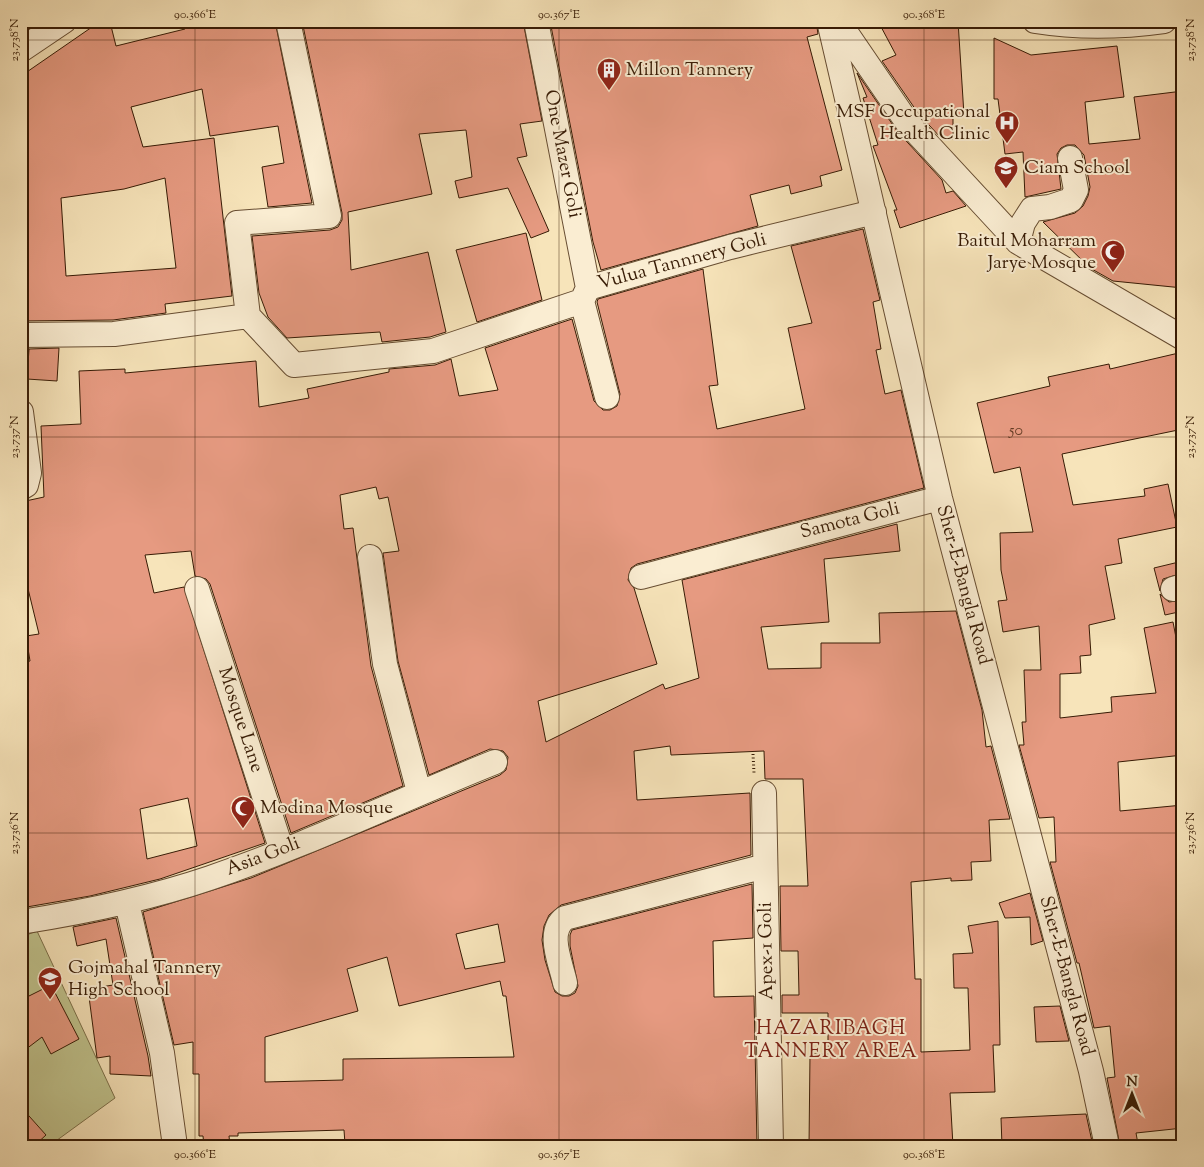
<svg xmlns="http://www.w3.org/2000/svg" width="1204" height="1167" font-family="'Sorts Mill Goudy',serif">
	<rect width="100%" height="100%" fill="#f7e4ba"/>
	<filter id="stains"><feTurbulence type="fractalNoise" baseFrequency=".004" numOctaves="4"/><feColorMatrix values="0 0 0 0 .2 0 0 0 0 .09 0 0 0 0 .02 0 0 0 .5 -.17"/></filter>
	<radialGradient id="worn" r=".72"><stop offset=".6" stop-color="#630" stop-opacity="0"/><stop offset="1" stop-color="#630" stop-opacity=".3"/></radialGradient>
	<path fill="#c0c38d" stroke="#7c6f49" d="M37,931L115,1098L49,1146H21V937Z"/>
	<path fill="#e69a81" stroke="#371b05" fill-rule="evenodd" d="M184,21H275L312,203L268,207L262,167L284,163L278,126L210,136L202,89L131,107L143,147L214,138L232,296L165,304L166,313L113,320L21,321V76L92,27L110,22L116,46L185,29ZM165,178L176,268L66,276L61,198L124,189Z
		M302,21H523L542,121L520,124L527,156L517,158L549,231L531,238L508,188L459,198L455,181L472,177L466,130L419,134L432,194L348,212L351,270L428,252L446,332L430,337L382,342L380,332L287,338L268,317L259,293L252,236L330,230L338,227L342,220V213Z
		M550,21H816L818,34L807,37L842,170L820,176L822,186L791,194L789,185L750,195L758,226L601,270L593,242Z
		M896,21H958L964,115H953V139L941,138L918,113L882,61L896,55L879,23Z
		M994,38L1031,55L1117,46L1124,97L1085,102L1089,144L1140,139L1134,97L1183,91V288L1113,281L1090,268L1043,222L1075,213L1083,206L1088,196L1090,187L1084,155L1075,145H1067L1061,148L1057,154L1061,189L1025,197L1023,152L1005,154L998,99H994Z
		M857,73L897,131L942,180L946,193L953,191L966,206L900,228L894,210H897L873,146L878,145L863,98L867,97Z
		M863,229L880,300L873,302L881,349L876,350L885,394L901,390L924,488L637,564L631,568L628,580L634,588L657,664L538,701L546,742L663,684L665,689L699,678L682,580L897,524L900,551L824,559L829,622L761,627L768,669L821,668V643H880L879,613L956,611L982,710L986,747L991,746L1010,819L989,820L991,861L971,862L972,880L951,881V878L911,882L915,979H921V1052L970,1050L968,988H954L953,954L973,953L968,926L998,921L1000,1045H993L995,1092L950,1093L953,1146H809L810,1054H828V1013H782V995H799L798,951H781L780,886H808L803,779H765L764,751L671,755L670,746L634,751L637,800L750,793L751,855L561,905L549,915L544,926L542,940L545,960L555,992L562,996H569L575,993L578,986L570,946V935L572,930L752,884L753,938L713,941L714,997L754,996L757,1146H361V1144H345L344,1130L238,1133V1136H229L230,1146H204L203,1136H199V1074H193V1042L174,1045L143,912L251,878L500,775L506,770L508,757L503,751L490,749L429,775L398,661L383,553L399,551L388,497L379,499L376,487L340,495L344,529L353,528L371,666L403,786L291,833L210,584L206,579L195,576L191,551L145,555L154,593L184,587L265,843L160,879L90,896L21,908V663L30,661L26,636L39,634L21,560V502L44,497L41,426L81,424L79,371L125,369V373L256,361L259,407L309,398L307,389L389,372V369L435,365L451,359L459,396L498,390L485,348L572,319L594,401L603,410H610L617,406L620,394L597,302L598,299L703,269L718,385L709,386L717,429L805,409L788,328L812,323L791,246ZM188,798L197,846L147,859L140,809ZM498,924L505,962L465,969L456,934ZM387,957L399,1006L500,981L503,996H506L514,1057L343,1059V1080L265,1082V1037L358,1011L347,969Z
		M526,233L542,300L477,322L456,250Z
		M59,348L57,381L27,379L29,349Z
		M1183,352V429L1062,454L1073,505L1145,496L1144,489L1168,484L1177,527L1118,539L1122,563L1105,566L1115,619L1089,625L1091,655L1080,656L1081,673L1060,674V718L1112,712L1111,697L1156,693L1144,628L1173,622L1183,674V755L1118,762L1120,811L1183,805V1128L1136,1133L1138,1144L1120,1146L1107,1078L1115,1077L1110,1026L1094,1028L1079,963H1077L1050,862H1056L1054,817L1039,818L1019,745H1024L1022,722H1026L1024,670H1041L1039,626L1003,632L998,601L1007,600L1001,570L1000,533L1033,532L1020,467L994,473L977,403L1050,386L1048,377L1109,364L1110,369Z
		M1183,561V573L1163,579L1160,591L1154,568Z
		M1160,594L1169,602L1183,600V611L1165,615Z
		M1030,893L1043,941L1031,945L1030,917L1005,918L999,903Z
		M116,918L148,1056L151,1076L110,1074V1056L97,1058L88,989L113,985L106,939L77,946L73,927Z
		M51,985L79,1039L51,1054L42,1037L21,1053V1000Z
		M1060,1006L1069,1041L1036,1042L1034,1007Z
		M21,1107L46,1135L34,1146H21Z
		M1086,1114L1093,1146H1002L1001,1118Z"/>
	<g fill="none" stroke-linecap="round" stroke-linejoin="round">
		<defs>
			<path id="minor" d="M536,21L588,288
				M829,21L940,498L1091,1071L1107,1146
				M838,21L907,122L1018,242L1183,338
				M1035,21C1079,28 1121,27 1164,21
				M21,50L64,21
				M1018,242L1023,223L1032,209L1050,207L1071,200L1076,190L1070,158
				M582,301L607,397
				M248,316L294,365L433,351L582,301L588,288L730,247L874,212
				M248,316L237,223L329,216L288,21
				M21,335L114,334L248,316
				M21,412L29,473L26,485L21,488
				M370,557L385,664L419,792
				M641,577L940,498
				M197,589L282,851
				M1173,589L1183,586
				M764,793L771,1146
				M127,903L162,1053L175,1146
				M21,922C85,912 148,899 210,878C307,845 400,800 495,762
				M565,983C561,963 546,932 565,918L765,866"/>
		</defs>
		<use href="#minor" stroke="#674d32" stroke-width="26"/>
		<path stroke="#371b05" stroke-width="3" stroke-dasharray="1 2.5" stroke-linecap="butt" d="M753,754L754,773"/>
		<use href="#minor" stroke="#faedd2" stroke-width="24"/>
	</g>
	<path fill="none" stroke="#371b05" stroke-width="1" stroke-opacity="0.45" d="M195,21V1146M559,21V1146M924,21V1146M21,40H1183M21,437H1183M21,833H1183"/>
	<defs>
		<symbol id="building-pin" viewBox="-11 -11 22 30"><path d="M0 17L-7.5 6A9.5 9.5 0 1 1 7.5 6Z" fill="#8f2418" stroke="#faedd2"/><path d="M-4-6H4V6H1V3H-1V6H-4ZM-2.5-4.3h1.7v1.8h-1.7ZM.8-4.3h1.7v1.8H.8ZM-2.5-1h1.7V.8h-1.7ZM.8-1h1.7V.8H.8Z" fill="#fff"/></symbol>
		<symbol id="hospital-pin" viewBox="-11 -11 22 30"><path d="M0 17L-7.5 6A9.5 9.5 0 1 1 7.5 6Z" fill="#8f2418" stroke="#faedd2"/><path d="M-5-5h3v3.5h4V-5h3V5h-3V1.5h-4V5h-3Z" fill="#fff"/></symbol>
		<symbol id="school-pin" viewBox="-11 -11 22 30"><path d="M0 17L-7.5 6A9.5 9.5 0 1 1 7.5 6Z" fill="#8f2418" stroke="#faedd2"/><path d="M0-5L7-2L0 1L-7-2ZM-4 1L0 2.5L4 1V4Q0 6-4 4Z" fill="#fff"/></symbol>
		<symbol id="mosque-pin" viewBox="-11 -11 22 30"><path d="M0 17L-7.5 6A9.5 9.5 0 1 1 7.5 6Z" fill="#8f2418" stroke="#faedd2"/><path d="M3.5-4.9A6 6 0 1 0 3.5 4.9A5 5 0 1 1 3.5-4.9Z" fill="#fff"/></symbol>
	</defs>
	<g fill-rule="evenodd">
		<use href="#building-pin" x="595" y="56" width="28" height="38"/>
		<use href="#hospital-pin" x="993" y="109" width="28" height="38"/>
		<use href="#school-pin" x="992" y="154" width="28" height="38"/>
		<use href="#mosque-pin" x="1099" y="238" width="28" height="38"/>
		<use href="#mosque-pin" x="229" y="794" width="28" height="38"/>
		<use href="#school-pin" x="36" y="965" width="28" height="38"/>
	</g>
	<g text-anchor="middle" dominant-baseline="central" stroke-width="4" stroke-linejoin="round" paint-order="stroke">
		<g font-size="16" fill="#633b24">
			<text x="1016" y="431">50</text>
		</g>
		<g font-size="19" fill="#371b05" stroke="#faedd2" text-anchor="start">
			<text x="626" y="70">Millon Tannery</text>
			<text x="990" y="112" text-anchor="end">MSF Occupational<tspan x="990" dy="22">Health Clinic</tspan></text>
			<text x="1024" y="168">Ciam School</text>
			<text x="1096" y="241" text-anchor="end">Baitul Moharram<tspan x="1096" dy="22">Jarye Mosque</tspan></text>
			<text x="260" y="808">Modina Mosque</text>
			<text x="68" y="968">Gojmahal Tannery<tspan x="68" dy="22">High School</tspan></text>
		</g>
		<g font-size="19" fill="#371b05" stroke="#faedd2">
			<text transform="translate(562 154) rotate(79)">One Mazer Goli</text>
			<text transform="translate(682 262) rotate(-15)">Vulua Tannnery Goli</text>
			<text transform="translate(850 521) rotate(-14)">Samota Goli</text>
			<text transform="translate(963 585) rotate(75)">Sher-E-Bangla Road</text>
			<text transform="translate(240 720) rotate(72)">Mosque Lane</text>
			<text transform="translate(263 857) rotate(-21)">Asia Goli</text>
			<text transform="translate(767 951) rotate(-91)">Apex-1 Goli</text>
			<text transform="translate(1066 976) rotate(75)">Sher-E-Bangla Road</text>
		</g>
		<g font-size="20" letter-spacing="1" fill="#7a1f14" stroke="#faedd2">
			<text x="831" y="1029">HAZARIBAGH<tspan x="831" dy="23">TANNERY AREA</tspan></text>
		</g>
	</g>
	<rect width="1204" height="1167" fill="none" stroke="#f7e4ba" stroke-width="55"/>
	<g transform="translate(1132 1094)" stroke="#faedd2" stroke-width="4" paint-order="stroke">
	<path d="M0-4L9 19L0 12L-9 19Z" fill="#371b05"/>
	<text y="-8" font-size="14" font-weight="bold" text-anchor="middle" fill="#371b05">N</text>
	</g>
	<rect x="28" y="28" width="1148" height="1112" fill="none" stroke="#371b05" stroke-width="2"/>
	<g font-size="12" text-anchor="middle" fill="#371b05">
		<text x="195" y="18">90.366°E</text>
		<text x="559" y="18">90.367°E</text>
		<text x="924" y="18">90.368°E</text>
		<text transform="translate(14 40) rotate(-90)" y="4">23.738°N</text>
		<text transform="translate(1190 40) rotate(-90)" y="4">23.738°N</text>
		<text transform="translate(14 437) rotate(-90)" y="4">23.737°N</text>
		<text transform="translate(1190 437) rotate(-90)" y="4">23.737°N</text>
		<text transform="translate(14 833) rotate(-90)" y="4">23.736°N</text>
		<text transform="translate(1190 833) rotate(-90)" y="4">23.736°N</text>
		<text x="195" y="1158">90.366°E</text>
		<text x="559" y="1158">90.367°E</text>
		<text x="924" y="1158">90.368°E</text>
	</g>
	<rect width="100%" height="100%" filter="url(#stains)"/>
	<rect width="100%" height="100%" fill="url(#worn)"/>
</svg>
